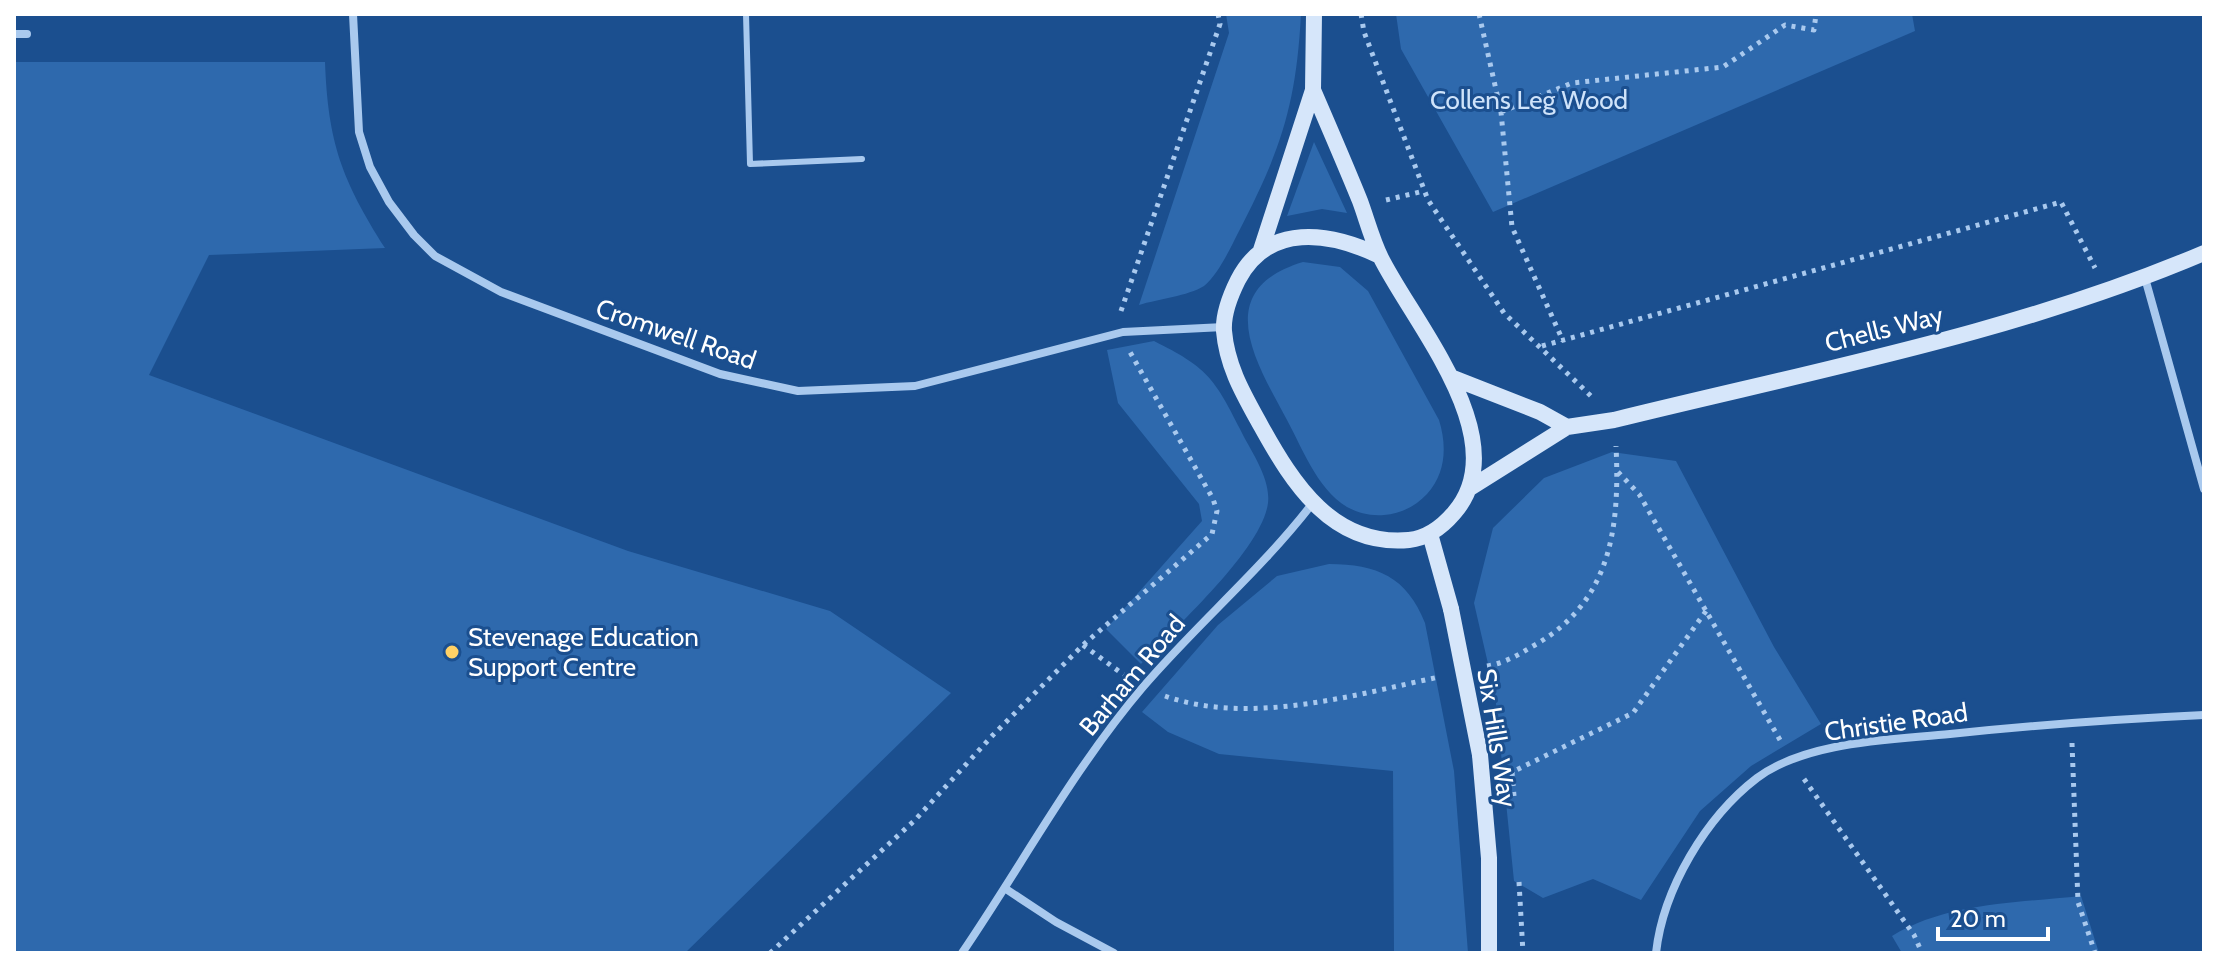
<svg xmlns="http://www.w3.org/2000/svg" width="2218" height="967" font-family="Cabin,sans-serif">
	<rect width="100%" height="100%" fill="#1b4f8f"/>
	<path fill="#2e69ad" d="M1226,14H1301C1296,108 1280,152 1237,235C1230,249 1217,276 1204,286C1188,296 1158,299 1139,305L1229,33Z
		M1396,14H1912L1915,31L1493,212L1401,49Z
		M14,62H325C328,143 342,180 385,248L209,255L149,375L628,551L830,611L951,693L685,953H14Z
		M1314,142L1347,213L1322,209L1287,216Z
		M1303,262L1340,267L1368,291L1439,420C1447,446 1446,473 1427,494C1416,506 1400,514 1384,515C1328,519 1309,461 1287,420C1256,362 1210,290 1303,262Z
		M1154,341C1206,367 1214,377 1240,429C1250,450 1271,478 1268,503C1262,550 1174,628 1141,664L1106,629L1202,521L1199,504L1118,403L1107,350Z
		M1612,452L1676,461L1774,647L1821,724L1751,766L1700,811L1641,900L1593,879L1543,898L1514,881L1495,694L1474,603L1493,528L1544,478Z
		M1329,564C1377,564 1407,577 1425,623L1454,771L1468,953H1394L1393,771L1219,754L1168,732L1142,712L1218,625L1277,576Z
		M2081,896L2099,953H1902L1892,936C1948,902 2018,903 2081,896Z"/>
	<g fill="none" stroke-linecap="round" stroke-linejoin="round">
		<path stroke="#a9c9ee" stroke-width="5" stroke-dasharray="4 6" stroke-linecap="butt" d="M1361,14L1364,32L1428,200L1504,313L1592,397
			M1479,14L1501,112L1512,227L1563,341
			M1501,112L1572,83L1723,67L1785,25L1814,30L1816,14
			M1386,200L1424,191
			M1121,311L1220,24L1218,14
			M1542,346L2061,202L2095,268
			M1618,472L1639,494L1780,740
			M1083,645L1124,675
			M1487,666C1505,663 1518,655 1533,646C1611,603 1620,528 1616,446
			M1165,696C1250,726 1353,695 1439,677
			M2072,743L2078,902L2095,953
			M1804,779L1914,935L1922,953
			M1514,796L1512,772L1633,713L1706,611
			M1519,882L1523,953
			M770,953L915,820L993,735L1083,645L1212,534L1217,511L1213,499L1130,352"/>
		<path stroke="#a9c9ee" stroke-width="6" d="M746,14L750,164L862,159"/>
		<path stroke="#a9c9ee" stroke-width="8" d="M353,14L359,132L370,167L389,202L414,235L435,256L501,292L720,374L798,391L915,386L1123,332L1224,327
			M14,34H27
			M2145,278L2204,489
			M1006,889L1056,922L1114,953
			M962,953C1022,865 1074,768 1143,687C1197,624 1261,570 1312,504
			M1656,953C1663,889 1706,817 1757,778C1807,741 1890,740 1950,734C2035,725 2119,719 2204,715"/>
		<path stroke="#d6e6fa" stroke-width="16" d="M1313,90C1329,127 1345,164 1360,201C1367,220 1372,240 1381,258C1414,324 1517,441 1454,513C1442,527 1427,538 1409,540C1333,547 1293,484 1261,426C1244,395 1227,367 1224,331C1223,315 1231,294 1238,280C1268,222 1330,232 1380,256
			M1261,250L1313,90L1314,14
			M1453,378L1540,412L1567,427
			M1470,488L1567,427L1614,420C1812,371 2016,333 2204,253
			M1430,534L1451,609
			M1480,755L1489,858V953"/>
		<path stroke="#d6e6fa" stroke-width="16" d="M1451,609L1480,755"/>
	</g>
	<circle fill="#ffd166" stroke="#1b4f8f" stroke-width="3" cx="452" cy="652" r="8"/>
	<g text-anchor="middle" dominant-baseline="central" stroke-width="6" stroke-linejoin="round" paint-order="stroke">
		<g font-size="26" fill="#cfe3fa" stroke="#1b4f8f">
			<text x="1529" y="100">Collens Leg Wood</text>
		</g>
		<g font-size="26" fill="#fff" stroke="#1b4f8f">
			<text transform="translate(1884 329) rotate(-14)">Chells Way</text>
			<text transform="translate(676 334) rotate(19)">Cromwell Road</text>
			<text transform="translate(1132 675) rotate(-50)">Barham Road</text>
			<text transform="translate(1896 722) rotate(-8)">Christie Road</text>
			<text transform="translate(1497 738) rotate(81)">Six Hills Way</text>
		</g>
		<g font-size="26" fill="#fff" stroke="#1b4f8f" text-anchor="start">
			<text x="468" y="637">Stevenage Education<tspan x="468" dy="30">Support Centre</tspan></text>
		</g>
	</g>
	<rect width="2218" height="967" fill="none" stroke="#ffffff" stroke-width="32"/>
	<path d="M1938 927v12h110v-12" fill="none" stroke="#ffffff" stroke-width="4"/>
	<text x="1950" y="927" font-size="24" fill="#ffffff" stroke="#1b4f8f" stroke-width="6" paint-order="stroke">20 m</text>
</svg>
